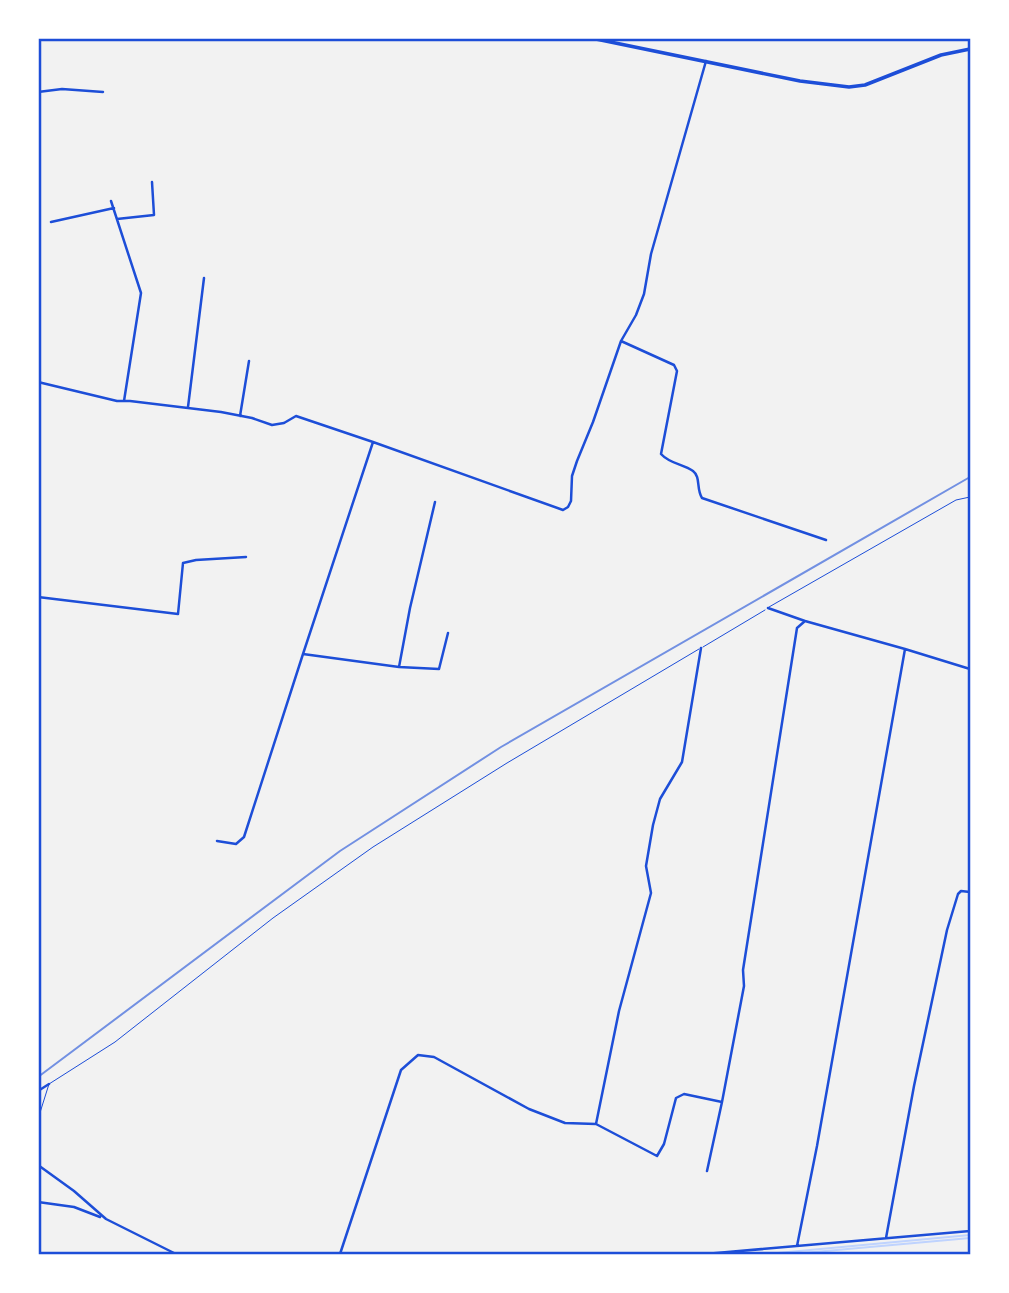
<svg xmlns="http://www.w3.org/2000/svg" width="1009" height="1293" font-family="'Fira Sans Condensed',sans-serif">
	<rect width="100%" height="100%" fill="#f2f2f2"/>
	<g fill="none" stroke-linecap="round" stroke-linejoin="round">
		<path stroke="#bfd3fe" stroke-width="2" d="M409,40V38
			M767,1254L970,1235
			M792,1254L970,1238"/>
		<path stroke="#1d4ed8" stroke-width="1" d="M769,607L956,500L970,497
			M703,647L765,610
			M38,1119L49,1084L115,1042L273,918L373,847L507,763L699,649"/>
		<path stroke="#1d4ed8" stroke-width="2.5" d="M38,92L62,89L103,92
			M111,201L141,293L124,401
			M117,219L154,215L152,182
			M51,222L114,208
			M621,341L674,365L677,371L661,454C670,464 683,464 693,471C701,477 696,489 702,498L826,540
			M38,382L117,401H130L221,412L252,418L272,425L284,423L296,416L373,442L563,510L568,507L571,501L572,476L577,461L593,422L621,341L636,315L644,294L651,254L706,61
			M188,407L204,278
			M240,416L249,361
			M373,442L303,654L399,667L410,608L435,502
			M38,597L178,614L183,563L196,560L246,557
			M768,608L805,621
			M905,649L970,669
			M399,667L439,669L448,633
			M217,841L236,844L244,837L303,654
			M38,1091L49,1084
			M722,1102L744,986L743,970L797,628L805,621L905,649L817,1146L797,1246
			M596,1124L657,1156L664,1144L676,1098L684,1094L722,1102L707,1171
			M38,1165L74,1191L106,1219L176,1254
			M38,1202L74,1207L100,1217
			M886,1238L914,1086L947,930L958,894L961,891L970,892
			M340,1254L401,1070L418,1055L434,1057L529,1109L565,1123L596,1124L619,1011L651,893L646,866L653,825L660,799L682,762L701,648
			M705,1254L970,1231"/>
		<path stroke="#1d4ed8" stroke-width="3.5" d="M591,38L800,81L849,87L865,85L941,55L970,49"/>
		<path stroke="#7290e2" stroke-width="2" d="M38,1077L340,851L501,747L970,477"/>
	</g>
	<rect width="1009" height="1293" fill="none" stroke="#ffffff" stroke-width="80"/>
	<rect x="40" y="40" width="929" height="1213" fill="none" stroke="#1d4ed8" stroke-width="2.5"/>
</svg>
